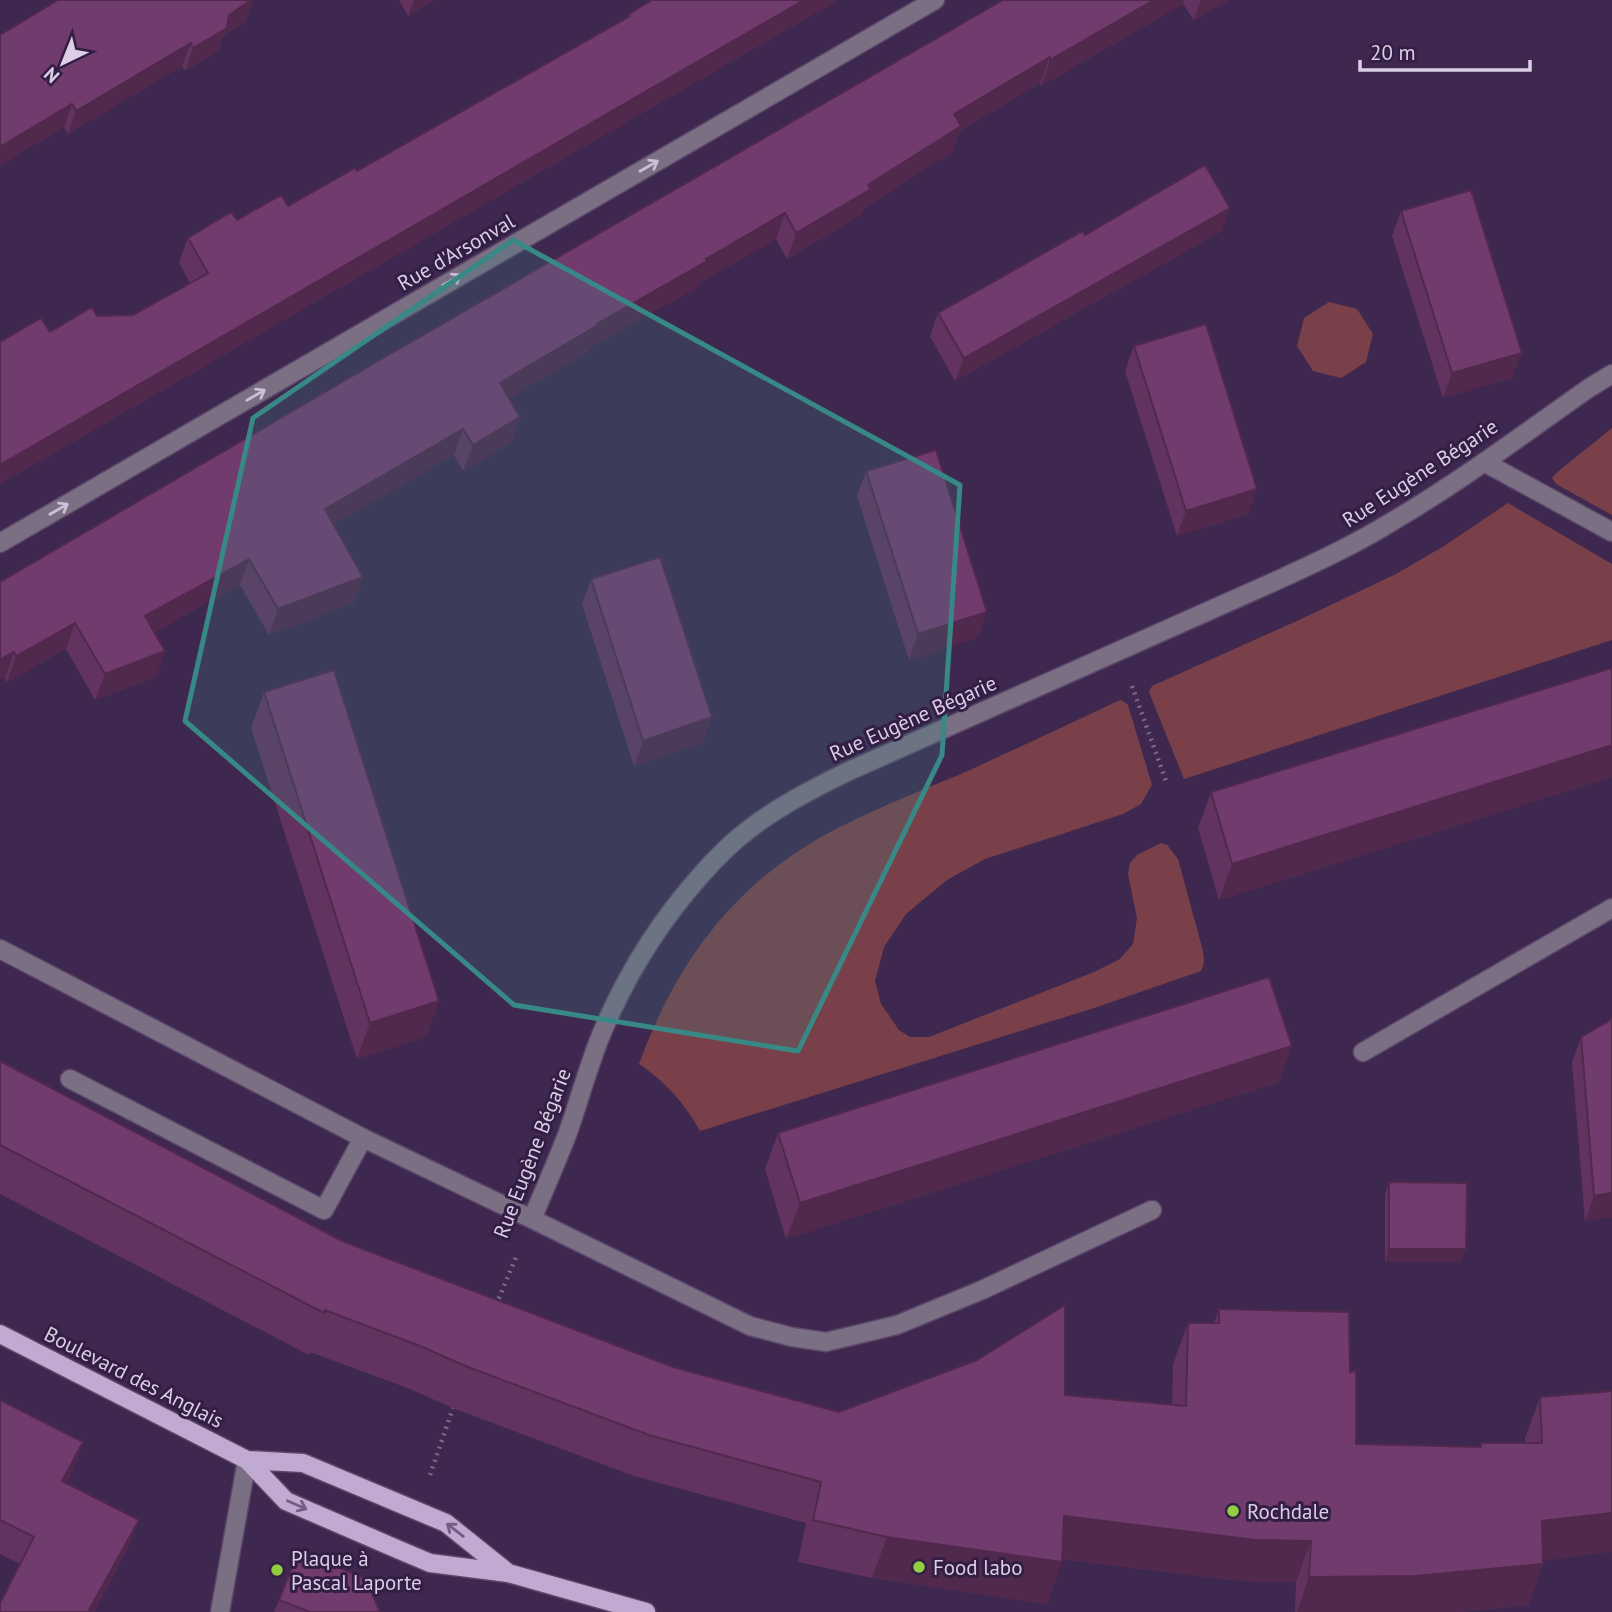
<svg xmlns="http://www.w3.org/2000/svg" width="1612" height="1612" font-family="'PT Sans',sans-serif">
	<rect width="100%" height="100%" fill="#3f284f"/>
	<path fill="#7a404a" d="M1329,302L1357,309L1373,334L1366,362L1341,378L1313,371L1297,346L1304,318Z
		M1612,428V515L1556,484L1552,478L1555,474Z
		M1508,503L1612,564V640L1184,779L1149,692L1152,686L1299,620L1396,574L1444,546Z
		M1120,700L1123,701L1128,705L1152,785L1141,804L1123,814L985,859L947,880L906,914L884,947L875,981L881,1004L899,1030L910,1037H929L1094,972L1120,959L1133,944L1137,918L1128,874L1130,863L1137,855L1161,843L1167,845L1178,859L1203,951L1204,963L1201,971L1094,1008L700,1131C686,1105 665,1081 639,1064C678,957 740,876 844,825C882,806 922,790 961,774C1014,750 1067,725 1120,700Z"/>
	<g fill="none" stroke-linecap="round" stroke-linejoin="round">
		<defs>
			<path id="minor" d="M1484,462L1612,532
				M0,543L935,0
				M0,949L363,1138L532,1219L750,1326L792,1337L826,1342L897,1325L982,1290L1152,1210
				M1363,1052L1612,908
				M70,1079L324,1210L363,1138
				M532,1219C544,1191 556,1163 567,1135C578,1104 587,1071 599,1040C624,978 658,923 702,874C716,858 731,843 748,830C779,806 814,788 849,771L1278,580C1317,562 1356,544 1393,521C1461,481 1525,433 1589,388L1612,374
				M220,1612L247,1460"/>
			<path id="major" d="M0,1334L247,1460L286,1501L397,1549L430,1563L508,1573L646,1612
				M247,1460L303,1463L446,1523L507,1572"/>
		</defs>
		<use href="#minor" stroke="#5b466a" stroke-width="21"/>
		<use href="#major" stroke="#5b466a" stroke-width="21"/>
		<path stroke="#7c698a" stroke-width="4.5" stroke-dasharray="2 5" stroke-linecap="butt" d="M1132,686L1167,784
			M496,1305L517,1255
			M430,1475L453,1408"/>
		<use href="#minor" stroke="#7a6f83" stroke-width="18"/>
		<use href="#major" stroke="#c0aad2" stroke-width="18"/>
	</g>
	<path fill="#62335f" d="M58,0H253L245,22L224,35L218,51L185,71L182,66L68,134L64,127L0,165V35Z
		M399,0H434L408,16Z
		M838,0L0,484V342L50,332L97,316L133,315L190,283L179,262L188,238L237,220L288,206L357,171L628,17L629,14Z
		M1003,0H1229L1194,20L1183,4L1041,86L1040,83L960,131L952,152L864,208L861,215L787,259L776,239L699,283L698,287L589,348L588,352L509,398L520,417L511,443L463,471L454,455L334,524L363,577L354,603L269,635L240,585L154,632L165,651L156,677L95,700L66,649L7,682L5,678L0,582Z
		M1401,211L1512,378L1443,398L1392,236Z
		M1222,231L955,381L930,336L938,313L1085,235Z
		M1134,346L1257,489L1248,514L1177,536L1125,371Z
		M866,471L987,612L978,637L909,660L857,496Z
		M591,579L703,742L634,766L582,604Z
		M1612,668V777L1219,900L1198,828L1211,792Z
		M264,692L439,1001L426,1037L357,1059L251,728Z
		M1612,1019V1217L1585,1221L1572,1062L1581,1037Z
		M0,1061L342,1241L673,1367L839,1412L1065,1395L1172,1405L1173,1364L1188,1323H1214L1219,1309L1350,1372L1356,1444L1480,1447L1481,1443H1525V1438L1540,1397L1612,1391L1543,1561V1564L1528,1605L1460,1612H1295L1296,1582L1240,1581L1062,1559L1047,1604L872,1578L798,1562L806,1523L634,1476L453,1408L405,1387L310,1352L309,1355L0,1194Z
		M1279,1082L786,1239L765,1169L778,1133Z
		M1389,1182L1461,1262H1385V1195Z
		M0,1400L83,1442L73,1471L66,1483L139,1520L128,1548L94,1612H0L20,1564L0,1554Z
		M279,1600L380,1612H274Z"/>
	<path fill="#50294d" d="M251,0H253L245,22L224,35L218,51L185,71L193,48L229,15Z
		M414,0H434L408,16Z
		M804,0H838L0,484V465Z
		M1154,0H1184L1183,4L1041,86L1050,60Z
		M1201,0H1229L1194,20Z
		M191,43L182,66L68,134L76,111Z
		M1050,57L1040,83L960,131L952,152L864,208L861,215L787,259L796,233L868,185L954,114Z
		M72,104L64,127L0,165V147Z
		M1230,208L1222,231L955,381L964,358Z
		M785,213L776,239L699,283L698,287L589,348L588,352L491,409L500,383L597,324Z
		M1522,353L1512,378L1443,398L1452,373Z
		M520,417L511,443L463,471L473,445Z
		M463,429L454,455L316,535L325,509Z
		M1257,489L1248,514L1177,536L1186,511Z
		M249,559L240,585L135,642L145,616Z
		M363,577L354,603L269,635L278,609Z
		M987,612L978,637L909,660L918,634Z
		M75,623L66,649L7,682L16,656Z
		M165,651L156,677L95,700L105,674Z
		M14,652L5,678L0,680V660Z
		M712,717L703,742L634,766L643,741Z
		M1612,745V777L1219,900L1232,864Z
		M439,1001L426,1037L357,1059L370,1023Z
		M1292,1046L1279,1082L786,1239L800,1203Z
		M1612,1193V1217L1585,1221L1594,1196Z
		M1389,1249H1466L1461,1262H1385Z
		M83,1442L73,1471L52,1510L62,1481Z
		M1612,1513V1552L1527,1563L1542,1521Z
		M1064,1516L1311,1541L1296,1582L1240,1581L1049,1557Z
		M139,1520L128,1548L94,1612H88Z
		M887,1537L1062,1562L1047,1604L872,1578Z
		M1543,1564L1528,1605L1460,1612H1297L1309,1577Z"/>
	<path fill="#723b6e" stroke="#50294d" stroke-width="2" d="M58,0H251L229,15L227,28L193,48L191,43L76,111L72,104L0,147V35Z
		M652,0H804L0,465V342L41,318L50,332L92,307L97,316L133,315L208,273L188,238L231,212L237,220L281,195L288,206L355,168L357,171L630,16L629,14Z
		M1003,0H1154L1050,60V57L954,114L961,126L868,185L871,189L796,233L785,213L706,259L707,261L597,324L598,325L500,383L520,417L473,445L463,429L325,509L363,577L278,609L249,559L145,616L165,651L105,674L75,623L16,656L14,652L0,660V582L378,361Z
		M1205,165L1230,208L964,358L938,313L1083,231L1085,235Z
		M1471,190L1522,353L1452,373L1401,211Z
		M1206,324L1257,489L1186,511L1134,346Z
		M936,450L987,612L918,634L866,471Z
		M660,557L712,717L643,741L591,579Z
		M1612,668V745L1232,864L1211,792Z
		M334,670L439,1001L370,1023L264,692Z
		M1269,977L1292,1046L800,1203L778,1133Z
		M1612,1019V1193L1594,1196L1581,1037Z
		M0,1061L342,1241L673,1367L839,1412L977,1360L1065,1305V1395L1186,1406L1188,1323H1219V1309L1349,1312L1350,1372L1356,1371V1444L1481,1447V1443H1542L1540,1397L1612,1391V1513L1542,1521L1543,1564L1416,1576L1309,1577L1311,1541L1255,1540L1064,1516L1062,1562L887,1537L813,1520L821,1482L649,1435L468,1367L420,1346L325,1310L324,1313L0,1145Z
		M1389,1182L1467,1183L1466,1249H1389Z
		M0,1400L83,1442L62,1481L139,1520L88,1612H0V1603L34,1537L0,1520Z
		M299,1550L366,1579L380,1612H310L279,1600Z"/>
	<defs><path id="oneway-shaft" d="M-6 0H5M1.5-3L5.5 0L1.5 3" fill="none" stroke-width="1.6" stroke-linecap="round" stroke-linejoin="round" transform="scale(1.75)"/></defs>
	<g stroke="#ccc0d7">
		<use href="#oneway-shaft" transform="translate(649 166) rotate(-30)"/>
		<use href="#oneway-shaft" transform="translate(452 280) rotate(-30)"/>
		<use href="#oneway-shaft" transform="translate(256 395) rotate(-30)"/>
		<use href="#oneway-shaft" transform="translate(59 509) rotate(-30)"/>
	</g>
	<g stroke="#735d84">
		<use href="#oneway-shaft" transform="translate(297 1505) rotate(24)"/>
		<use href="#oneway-shaft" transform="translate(455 1530) rotate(-142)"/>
	</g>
	<path fill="#388886" fill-opacity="0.2" stroke="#388886" stroke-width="5" stroke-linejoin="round" d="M513,240L960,485L942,755L798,1051L514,1005L185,721L253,418Z"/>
	<g fill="#91cd40" stroke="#341e44" stroke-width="2.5">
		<circle cx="1233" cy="1511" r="7"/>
		<circle cx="919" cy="1567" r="7"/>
		<circle cx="277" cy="1570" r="7"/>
	</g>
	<g text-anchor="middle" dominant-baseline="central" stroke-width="6" stroke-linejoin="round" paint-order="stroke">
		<g font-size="21" fill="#dbcee6" stroke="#341e44">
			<text transform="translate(456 252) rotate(-30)">Rue d'Arsonval</text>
			<text transform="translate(1420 473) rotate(-33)">Rue Eugène Bégarie</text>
			<text transform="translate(913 718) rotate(-24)">Rue Eugène Bégarie</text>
			<text transform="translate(532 1153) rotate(-69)">Rue Eugène Bégarie</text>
			<text transform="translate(134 1377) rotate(27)">Boulevard des Anglais</text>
		</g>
		<g font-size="21" fill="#dbcee6" stroke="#341e44" text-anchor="start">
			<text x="1247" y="1511">Rochdale</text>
			<text x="291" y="1558">Plaque à<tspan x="291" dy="24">Pascal Laporte</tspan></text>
			<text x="933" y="1567">Food labo</text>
		</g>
	</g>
	<g transform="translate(63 63) rotate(223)" stroke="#341e44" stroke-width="5" paint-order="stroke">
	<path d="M0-5L12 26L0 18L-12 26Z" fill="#dbcee6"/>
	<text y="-10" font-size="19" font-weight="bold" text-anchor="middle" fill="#dbcee6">N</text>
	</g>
	<path d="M1360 60v10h170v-10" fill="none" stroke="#dbcee6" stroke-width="3.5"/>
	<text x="1370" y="60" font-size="21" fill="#dbcee6" stroke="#341e44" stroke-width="5" paint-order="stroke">20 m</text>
</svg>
